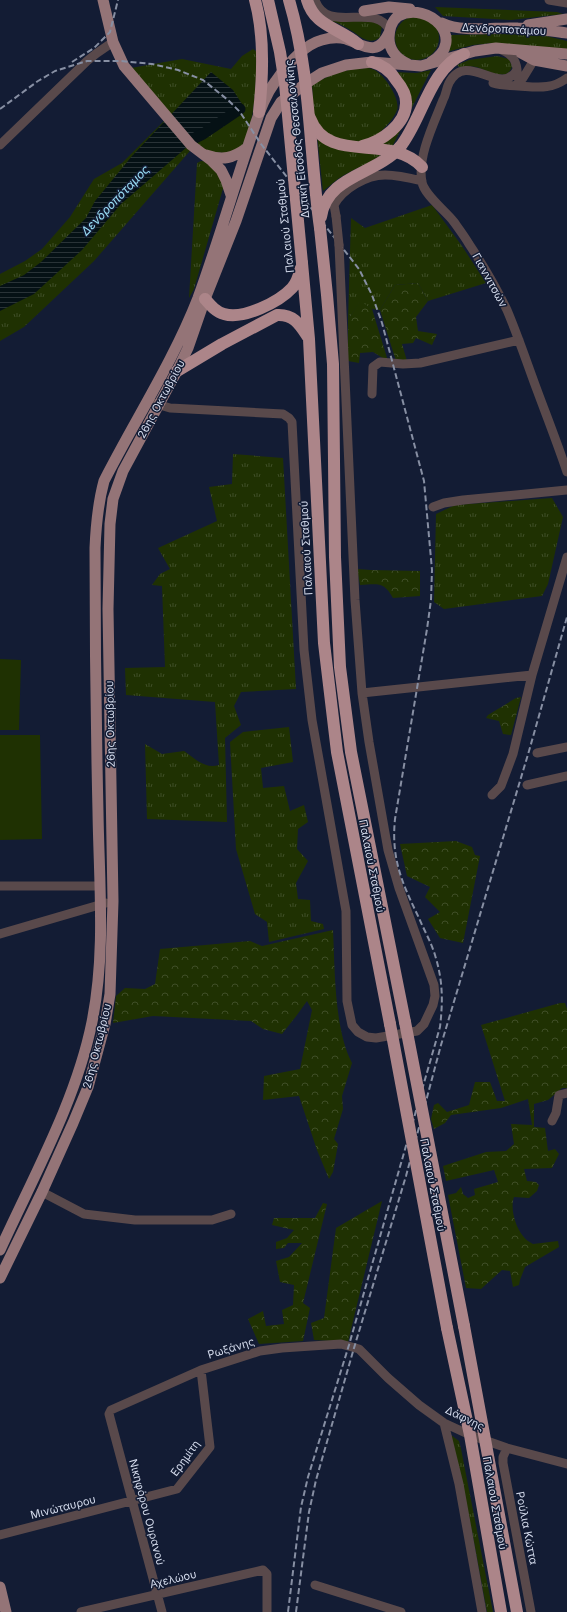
<svg xmlns="http://www.w3.org/2000/svg" width="567" height="1612" font-family="Inter,sans-serif">
	<defs>
		<pattern id="grass-tufts" width="24" height="20" patternUnits="userSpaceOnUse"><rect width="24" height="20" fill="#1f3102"/><path d="M3 7l-1-3M5 7V3M7 7l1-3M15 17l-1-3M17 17v-4M19 17l1-3" fill="none" stroke="#3f4e27"/></pattern>
		<pattern id="forest-crowns" width="20" height="18" patternUnits="userSpaceOnUse"><rect width="20" height="18" fill="#1f3102"/><path d="M2 6a3 3 0 1 1 6 0M12 15a3 3 0 1 1 6 0" fill="none" stroke="#3f4e27"/></pattern>
		<pattern id="water-rules" width="6" height="5" patternUnits="userSpaceOnUse"><rect width="6" height="5" fill="#051115"/><path d="M0 2.5h6" fill="none" stroke="#293337"/></pattern>
	</defs>
	<rect width="100%" height="100%" fill="#131c34"/>
	<path fill="url(#grass-tufts)" d="M435,7L557,12L563,14L511,20L443,16Z
		M370,16L382,26L380,37C370,46 361,37 352,31C345,27 339,23 331,21L332,19Z
		M395 38a22 22 0 1 1 44 0a22 22 0 1 1-44 0Z
		M506,34L546,36L567,41V50L493,43L473,45L446,52L449,35Z
		M253,49L257,52C256,78 256,120 243,144C241,148 235,151 232,154L206,151L196,144L94,261L24,327L0,341V274L25,261L42,249L70,217L94,179L122,163L171,114L131,68L182,59L231,69L242,56Z
		M497,56L509,59L512,66C508,83 487,70 476,67C470,66 465,67 460,68L457,65L469,60Z
		M353,69C359,69 367,67 372,69C383,72 401,99 397,110C393,121 381,131 373,139L376,146L407,110L393,72L417,73L431,70L393,145C379,159 365,164 348,173C339,177 331,185 323,191L316,126L314,118L312,84L336,73Z
		M201,161C214,161 218,175 224,185L194,289L189,298L197,163Z
		M432,205L462,246L486,283L428,301L418,283L395,285L380,310L372,309L360,302L348,320L351,218L365,228Z
		M233,454L283,458L296,689L241,692L234,706L241,725L225,738L227,822L147,819L145,744L162,754L184,751C196,759 204,769 219,765L215,702L126,695L125,668L165,667L162,586L152,585L160,574L170,569L158,548L217,521L209,487L232,484Z
		M552,498L563,517L548,584L542,596L444,609L434,602L436,514L455,505Z
		M289,727L293,762L261,768L263,788L284,786L290,811L304,805L308,822L298,829L297,849L308,861L296,883L298,899L310,900L311,921L323,924L324,929L269,942L267,922L255,914L236,849L230,742L243,732Z
		M451,1435L459,1441L461,1449L493,1612H487L472,1531Z"/>
	<path fill="url(#forest-crowns)" d="M418,283L428,301L416,317L418,331L437,334L432,345L416,338L413,343L402,344L407,361H396L380,310L395,285Z
		M360,301L372,309L388,361L373,352L360,353L359,363L348,361V320Z
		M357,569L371,570L420,571V596L393,598C384,581 377,584 360,585Z
		M521,697L511,735L503,734L499,721L486,718L488,715L516,698Z
		M456,841L472,847L475,855L480,856L463,943L440,938L428,919L440,912L425,897L430,887L407,876L400,844Z
		M333,930C335,969 334,1029 352,1063L342,1096L343,1109L334,1139L338,1144L333,1172L329,1179L317,1150L299,1096L263,1100L264,1076L300,1069L312,1010L307,1001L297,1015L282,1034L263,1029L251,1021L153,1016L113,1023L116,996L125,988L145,989L155,984L160,949L250,941L262,946Z
		M560,1003H565L567,1009V1088H562L548,1100L534,1104V1127L545,1128L548,1151L555,1149L559,1154L552,1168L524,1169L527,1181L536,1182L539,1185L537,1191L529,1198L514,1197C510,1208 515,1226 523,1236C525,1239 529,1242 533,1244L558,1241L559,1247L525,1267L520,1280L519,1285L513,1287L510,1271L502,1270L481,1289L466,1288L448,1195L456,1193L461,1187L463,1194L468,1198L475,1195L474,1189L498,1182L494,1170L446,1181L443,1166L486,1152L506,1151L514,1144L511,1124L532,1125L528,1099L501,1108L451,1115L445,1123L434,1129L431,1119L434,1105L438,1103L447,1112L469,1105L475,1082H490L497,1101H505L481,1025Z
		M382,1201L348,1342L314,1340L311,1323L324,1318L336,1228Z
		M323,1203L327,1204L303,1303L310,1308L303,1341L259,1344L248,1319L263,1311L266,1326L284,1324L282,1310L293,1305L294,1285L280,1282L276,1261L289,1257L302,1243H288L284,1248L276,1249V1242L287,1238L294,1230L272,1225L274,1218H315Z"/>
	<path fill="#1f3102" d="M0,659L21,660L19,730H0Z
		M0,735H40L42,839L0,840Z"/>
	<path fill="url(#water-rules)" d="M211,72L233,90L244,107L209,128L121,204L82,250L34,294L0,311V286L24,275L41,262L86,218L95,201L132,156Z"/>
	<g fill="none" stroke-linecap="round" stroke-linejoin="round">
		<path stroke="#051115" stroke-width="11" d="M187,142L203,134L240,109"/>
		<path stroke="#59494b" stroke-width="9" d="M315,0C327,36 376,0 390,31
			M549,0L567,3
			M502,50C514,55 518,63 517,76
			M517,70C500,98 467,49 449,83C446,89 446,95 443,100C434,123 417,157 422,182C424,195 446,211 454,222C459,229 465,237 469,244C483,265 496,287 507,310C518,336 527,363 537,390C547,417 558,445 567,472
			M493,83C502,86 510,85 518,86C537,87 551,90 567,78
			M516,85L523,78L534,60
			M0,145L87,61L97,53L113,42
			M336,216L334,205C343,189 366,175 385,175C397,175 410,178 422,181
			M372,394L373,367L380,362L403,364L420,363L519,340
			M153,403L170,408L283,414L289,418L292,422L304,650L312,720L346,911L347,1001L352,1025L358,1032L367,1037L376,1038L417,1031L424,1024L433,1005L435,996L434,985L399,888L388,850L369,742L362,693L355,600L339,245
			M433,507L444,503L463,500L567,490
			M362,693L532,675
			M537,753L567,747
			M527,785L567,776
			M492,795L501,786L513,754L532,675L567,557
			M0,886H100
			M0,934L106,903
			M552,1121L556,1113L559,1095L567,1093
			M42,1192L84,1214L135,1220H212L231,1214
			M444,1423L459,1484L482,1612
			M507,1448L503,1457V1463L531,1612
			M0,1535L177,1489L210,1447L201,1370
			M315,1585L401,1612
			M81,1612L263,1570L267,1574V1612
			M162,1612L109,1414L111,1410L201,1370L260,1351L282,1348L341,1344L359,1349L388,1378L419,1405L444,1423L470,1435L507,1448L567,1464"/>
		<path stroke="#947477" stroke-width="11" d="M103,0L113,42L124,66L191,145L212,161L221,170L226,180L231,195
			M364,11L389,7L410,9
			M442,23C461,33 496,27 518,28C534,28 551,31 567,33
			M528,25L567,19
			M521,53L534,60L567,66
			M408,64C397,59 389,50 389,38C389,30 392,21 398,16C429,0 468,40 431,62
			M206,155C223,161 233,158 247,148
			M0,1250C33,1177 76,1101 92,1022C106,953 99,882 98,812C96,724 95,636 95,548C96,525 98,503 104,481C135,420 173,362 198,298C218,243 234,187 253,131C259,114 264,97 275,82C286,66 303,45 322,40C329,38 338,37 346,39C364,45 377,58 389,33
			M0,1278L42,1192L73,1123L88,1087L105,1024L110,994L113,901L108,609L110,524L113,499L123,471L177,371L188,348L205,299L236,221L271,118L281,102L308,82L322,73L346,65L372,62L421,66L475,51L496,48L567,54
			M0,1587L6,1612"/>
		<path stroke="#ac8589" stroke-width="12" d="M255,0C265,36 263,76 259,112
			M307,0C315,27 338,27 358,44
			M310,118C328,166 389,132 422,167
			M362,146C381,142 407,124 406,102C406,94 401,86 396,80C390,70 383,65 372,62
			M400,147C422,120 430,68 464,54
			M320,228L327,295L333,364L335,557L340,667L351,752L405,1022
			M302,263L309,339L324,643L337,752L390,1024
			M205,299C211,306 216,312 224,314C243,320 279,302 292,288C297,283 299,275 301,268
			M177,371L222,344L277,315C294,314 300,325 308,337
			M464,1326L517,1612
			M447,1328L470,1435L501,1612"/>
		<path stroke="#878fa3" stroke-width="2" stroke-dasharray="6 3" stroke-linecap="butt" d="M72,62L94,48L110,32L118,0
			M0,109L38,81L55,71L87,61H121L152,64L178,70L203,80L228,100L240,112L261,144L359,269L372,295L382,323L424,481L432,570L431,600L427,629L395,819C391,859 402,883 419,918C424,930 431,942 435,955C443,981 443,1001 440,1027L349,1345L308,1477L301,1507L288,1612
			M296,1612L309,1512L316,1480L354,1348L406,1176L441,1045L529,751L567,617"/>
		<path stroke="#59494b" stroke-width="9" d="M336,216L339,245"/>
		<path stroke="#ac8589" stroke-width="12" d="M268,0L280,52L285,84L302,263
			M289,0C311,74 309,152 320,228
			M321,217C327,175 376,175 400,147
			M405,1022L464,1326
			M390,1024L447,1328"/>
	</g>
	<g text-anchor="middle" dominant-baseline="central" stroke-width="3" stroke-linejoin="round" paint-order="stroke">
		<g font-size="11" fill="#d4dbec" stroke="#131c34">
			<text transform="translate(504 29) rotate(3)">Δενδροποτάμου</text>
			<text transform="translate(297 139) rotate(-96)">Δυτική Είσοδος Θεσσαλονίκης</text>
			<text transform="translate(285 226) rotate(-96)">Παλαιού Σταθμού</text>
			<text transform="translate(490 280) rotate(61)">Γιαννιτσών</text>
			<text transform="translate(161 399) rotate(-62)">26ης Οκτωβρίου</text>
			<text transform="translate(306 548) rotate(-93)">Παλαιού Σταθμού</text>
			<text transform="translate(110 724) rotate(-91)">26ης Οκτωβρίου</text>
			<text transform="translate(372 866) rotate(79)">Παλαιού Σταθμού</text>
			<text transform="translate(97 1046) rotate(-76)">26ης Οκτωβρίου</text>
			<text transform="translate(433 1185) rotate(79)">Παλαιού Σταθμού</text>
			<text transform="translate(231 1348) rotate(-17)">Ρωξάνης</text>
			<text transform="translate(465 1418) rotate(26)">Δάφνης</text>
			<text transform="translate(185 1458) rotate(-54)">Ερημίτη</text>
			<text transform="translate(495 1503) rotate(80)">Παλαιού Σταθμού</text>
			<text transform="translate(63 1507) rotate(-14)">Μινώταυρου</text>
			<text transform="translate(147 1512) rotate(75)">Νικηφόρου Ουρανού</text>
			<text transform="translate(527 1528) rotate(79)">Ρούλια Κώττα</text>
			<text transform="translate(173 1579) rotate(-13)">Αχελώου</text>
		</g>
		<g font-size="12" font-style="italic" fill="#9ae0f7" stroke="#131c34">
			<text transform="translate(115 200) rotate(-46)">Δενδροπόταμος</text>
		</g>
	</g>
</svg>
